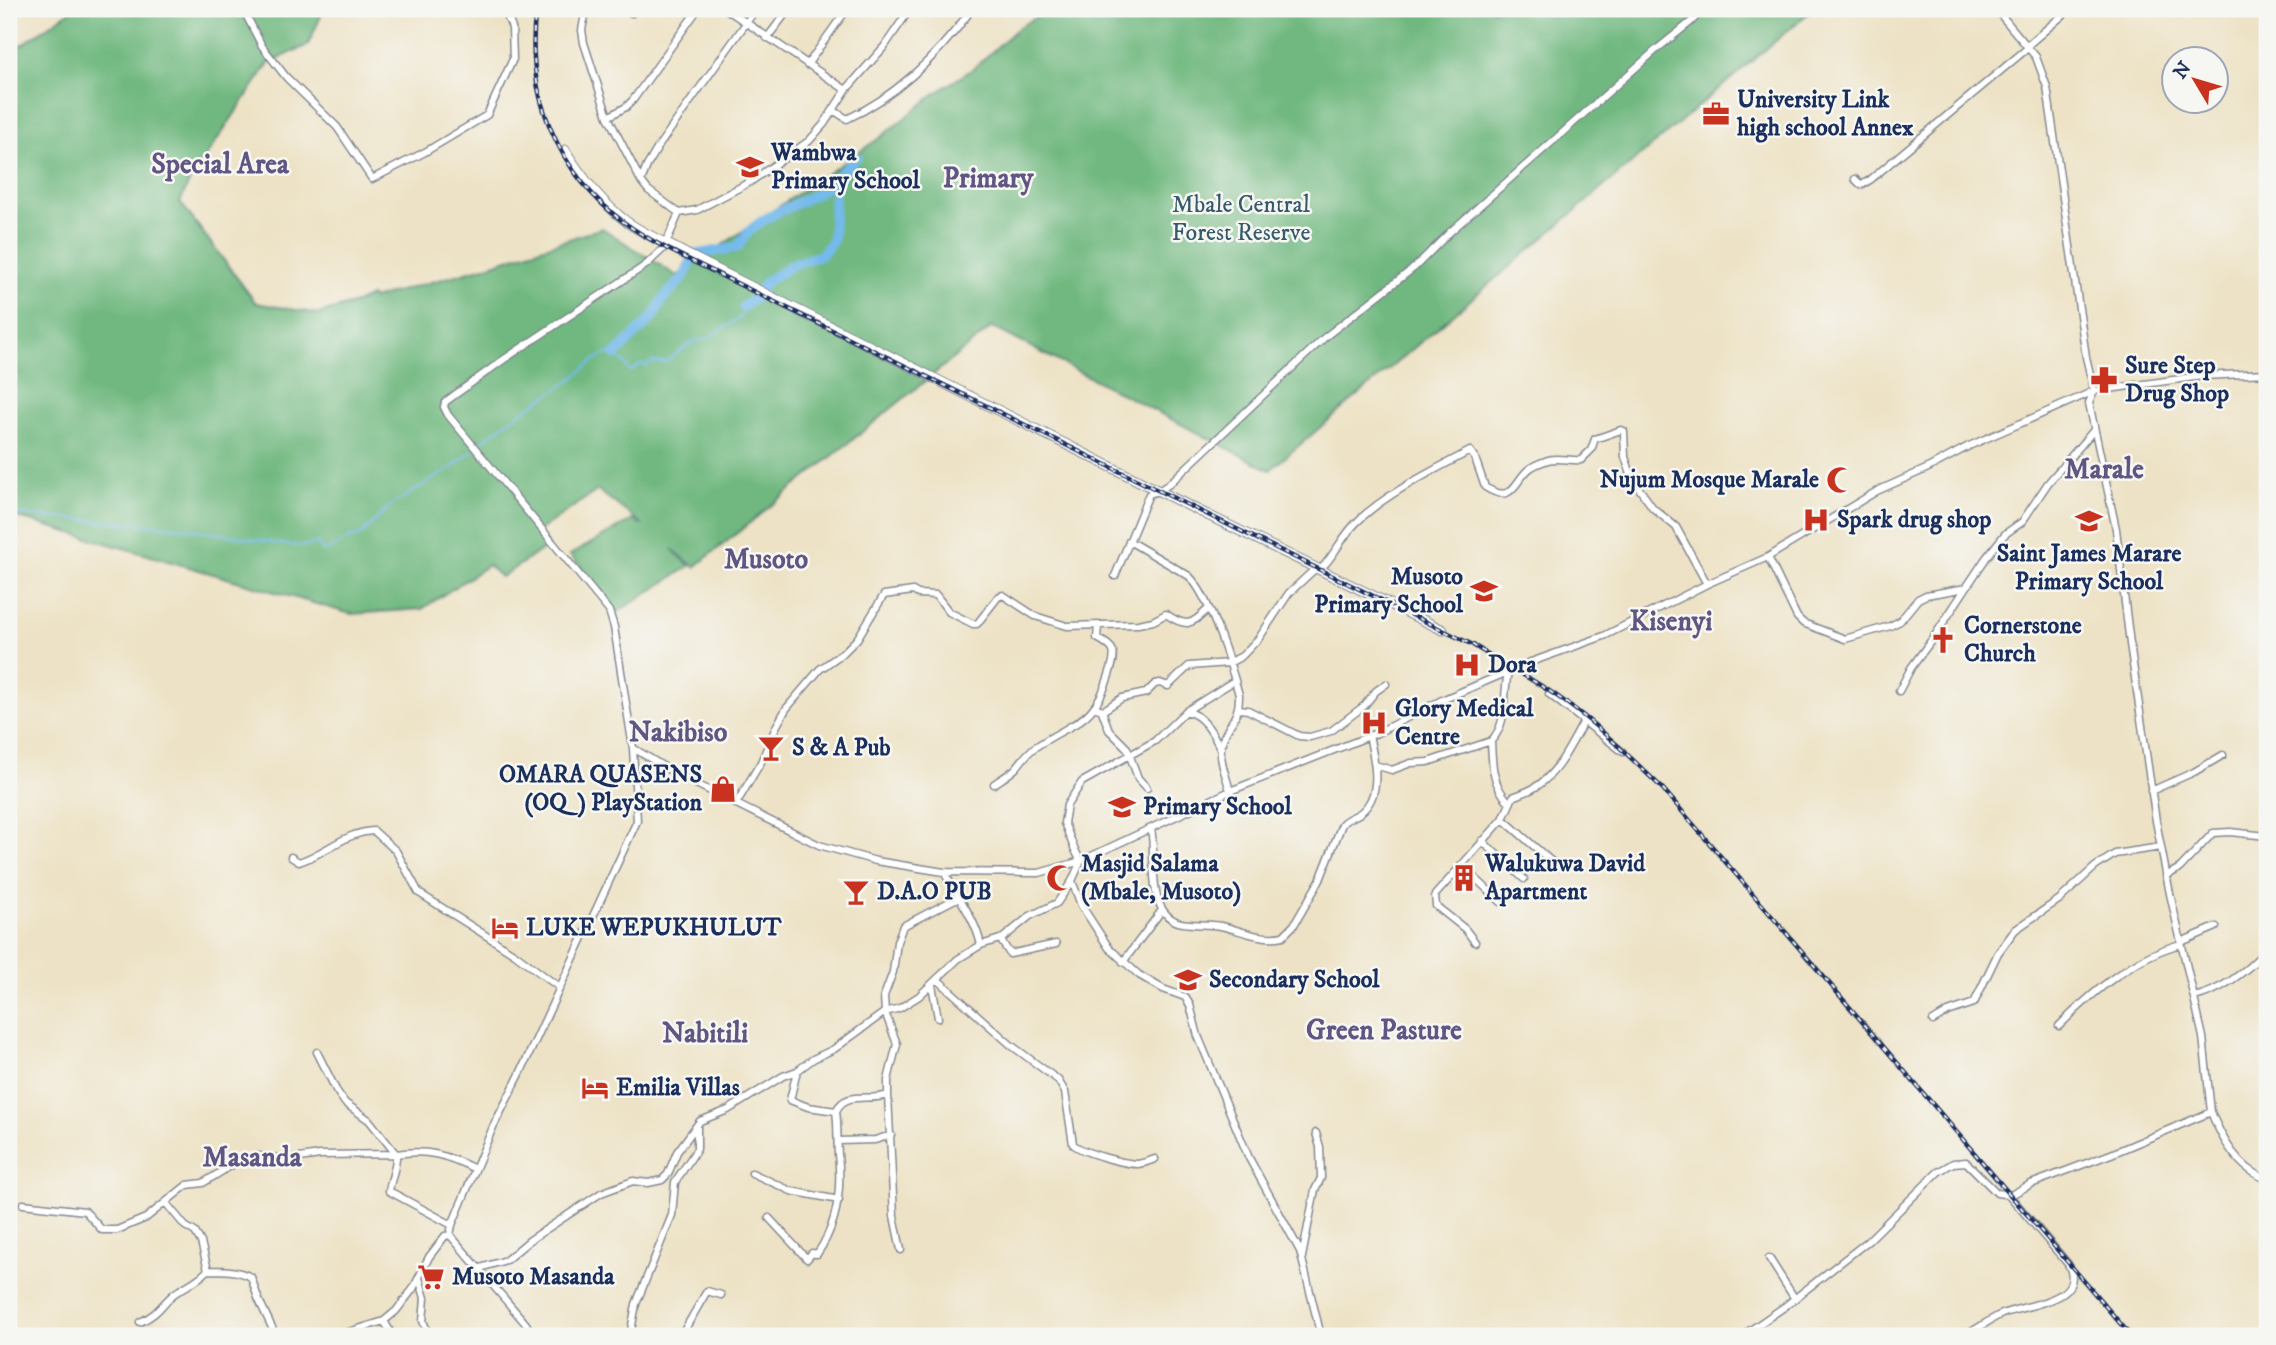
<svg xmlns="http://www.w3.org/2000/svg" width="2276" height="1345" font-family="'IM FELL DW Pica',serif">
	<rect width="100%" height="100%" fill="#f6f6f2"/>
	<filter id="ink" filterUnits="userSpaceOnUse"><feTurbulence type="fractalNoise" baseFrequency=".0143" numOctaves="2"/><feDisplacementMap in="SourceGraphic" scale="14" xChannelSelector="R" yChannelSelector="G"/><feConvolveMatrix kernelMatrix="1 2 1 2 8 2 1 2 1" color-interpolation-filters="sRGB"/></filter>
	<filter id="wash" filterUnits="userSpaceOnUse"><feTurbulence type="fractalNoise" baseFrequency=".00686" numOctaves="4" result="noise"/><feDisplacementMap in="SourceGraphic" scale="28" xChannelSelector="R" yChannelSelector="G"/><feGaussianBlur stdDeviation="1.57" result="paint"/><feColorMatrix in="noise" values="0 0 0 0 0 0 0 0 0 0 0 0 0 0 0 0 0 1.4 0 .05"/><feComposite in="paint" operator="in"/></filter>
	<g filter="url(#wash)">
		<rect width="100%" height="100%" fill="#ede2c5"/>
		<path fill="#70b87f" stroke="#46746e" stroke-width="2" d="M73,9H324L308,45L269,63L190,180L180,202L256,303L319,314L356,303L371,296L372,299L481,268L602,228L677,276L881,137L936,93L974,68L1019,27L1050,9H1813L1270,470L992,327L695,567L672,549L690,566L614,614L600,590L570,555L633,520L643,525L598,490L538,531L548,546L501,577L488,565L422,609L351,614L9,515V47L23,44Z"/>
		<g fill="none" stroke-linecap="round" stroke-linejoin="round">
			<path stroke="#75baec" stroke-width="2" d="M479,445C506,420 537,402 568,382C583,372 594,355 613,353L625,363L629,370L632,371L641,364L647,366L651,362H665L695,340H705L738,319L742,315L743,307
				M9,514L177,527L289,545L308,546L317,542L322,550L326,551L349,538L361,535L390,506L451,468L473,451"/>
			<path stroke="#75baec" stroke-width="10" d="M743,307L758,296L764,283L793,264L821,255L833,240L835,184L841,176
				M615,355L654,316L662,300L684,277L694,255L738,247C752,217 790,209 817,193C832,184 844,168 857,157"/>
		</g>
	</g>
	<g filter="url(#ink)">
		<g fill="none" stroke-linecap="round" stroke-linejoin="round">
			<defs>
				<path id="minor" d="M243,9L262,46L286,77L337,127L372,179L425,152L487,115L513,59L512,28L504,9
					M586,9L582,30L584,43L608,117L641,181L648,190L679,213L697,210L750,182L809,141L824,124L846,90L884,47L910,9
					M603,9L623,10L632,13L634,9
					M726,9L846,90
					M767,38L789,9
					M2028,45L2070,9
					M807,65L847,9
					M833,110L847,119C899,95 939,54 972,9
					M608,117L626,107L633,100L698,9
					M1855,179L1861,185L1870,180L2029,47
					M641,181L647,166L660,144L756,9
					M1129,541L1189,576C1210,597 1231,665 1239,695C1240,721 1224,726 1221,747C1219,761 1227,778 1230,791
					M1768,557L1797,617L1803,623L1845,639L1890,626L1900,621L1918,599L1926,595L1966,588L1986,558L2005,534L2022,522L2048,483L2094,430
					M1320,570C1335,555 1341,538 1356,523C1383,495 1434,470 1470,451L1475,458L1485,487C1513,505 1514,482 1528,470C1532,466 1542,462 1548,460C1557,457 1571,461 1581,460L1591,450L1595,439L1621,430L1624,431L1625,457L1633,480L1653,508L1676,527L1707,584
					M1115,576L1149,494L1159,491L1169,484L1325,337L1415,267L1450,232L1657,49L1692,21L1703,9
					M1899,691L1911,668L1936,634L1966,588
					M1549,694L1623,752
					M1096,708L1104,710L1122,698L1146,693L1155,684L1160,683L1168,686L1189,666L1229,663L1242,656L1259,638L1289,593L1316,568
					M1239,709L1248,710L1299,736L1310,737L1331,731L1364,706L1376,691L1386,684
					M1102,711L1109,730L1127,748L1138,778L1147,788
					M1186,711C1203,715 1213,733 1220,748
					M1491,741C1492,764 1492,785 1509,802
					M633,748L676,774L819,845L876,861L944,872L1039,873L1081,861L1230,791L1377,733L1442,700L1531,662L1604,636L1707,584L1768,557L1877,491L1926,469L1969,446L2094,391L2202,376L2267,373
					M1375,765L1392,770L1411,763L1428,762L1491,741C1508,724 1503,695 1508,672
					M994,784C1001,779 1010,774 1016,768C1022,761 1026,754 1034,748C1074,720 1094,726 1110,672C1117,651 1115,648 1097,638L1098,626
					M2151,791L2194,772L2223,755
					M736,804L761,762L776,727L786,709L820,669L843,653L857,639L884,595L913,591L918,594L936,595L949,612L973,624H977L998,597L1003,595L1035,616L1067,626L1138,624L1153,621L1166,614C1186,628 1192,625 1208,609
					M1503,819L1552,862
					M1151,829C1157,856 1145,911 1178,922C1191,926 1206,923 1221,926C1241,930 1262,941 1283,936L1294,925L1320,880L1342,824C1348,817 1353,818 1360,813C1384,795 1374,759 1369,735
					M1482,841L1524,879
					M291,857L299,862C325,854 345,832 374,831L396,851L419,893L515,954L560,988
					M1461,865L1501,902
					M944,872C957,896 975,918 981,945
					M2166,876L2180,868L2213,833L2230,832L2267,836
					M1072,881L1081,905L1109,948L1139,975L1163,989L1185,997L1190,1005L1198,1036L1249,1158L1300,1251L1321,1336
					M1000,939L1010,954L1056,944
					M1475,942L1465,929L1436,906L1435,895L1503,819L1513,797C1520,794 1527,792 1534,788C1558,774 1571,744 1584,721
					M2181,942L2216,927
					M1123,962L1162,910
					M937,979L1011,1045L1058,1080L1065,1092L1073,1144C1083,1153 1125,1164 1138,1164C1144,1163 1150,1161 1155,1159
					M932,985L938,1018
					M2194,997C2224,990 2247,971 2267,949
					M1933,1021L1948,1012L1974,1003L1998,953L2015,930L2060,899L2095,867L2115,854L2161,847
					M2059,1026C2093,992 2134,956 2181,944
					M888,1095L894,1216L901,1250
					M836,1111C846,1090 868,1102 888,1095V1080L897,1044L885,1012L884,996L893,972L897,942L903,926L957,898
					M2211,1112C2222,1139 2238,1169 2267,1179
					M838,1141L875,1140L891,1135
					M752,1173L791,1191L839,1200
					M166,1203L185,1226L195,1232L201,1242L208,1270
					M23,1204L85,1211L102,1230H117L146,1218L187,1185L203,1183L237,1162L257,1156L293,1159L320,1155L396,1154L369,1120L345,1103L336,1090L317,1052
					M769,1218L807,1259L812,1253L817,1254C838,1224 842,1190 838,1154C837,1140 838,1125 836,1111L808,1107L790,1100L797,1071
					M452,1225L389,1191C391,1178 397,1166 396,1154C427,1149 447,1155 475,1169
					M450,1235L526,1324L533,1336
					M1302,1257L1315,1190L1321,1178L1320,1147L1316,1133
					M1769,1258L1795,1299
					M477,1269L506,1260L530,1240L601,1193L633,1181L648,1183L662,1180L668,1174L677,1152L700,1121L728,1110L783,1076L797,1071L813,1059L834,1049L885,1012L900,1008L919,996L958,959L981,945L1003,938L1030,916L1057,903L1072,881L1081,861C1073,849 1070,836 1064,823L1067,805L1082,782L1155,741L1186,711L1234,681
					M419,1278L425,1298L423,1321L427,1331L434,1336
					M384,1321L393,1336
					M140,1322C160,1313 161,1304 175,1293C187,1285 198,1281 208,1270C223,1270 238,1270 251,1277L258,1298L276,1336
					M336,1336L384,1321L396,1311L413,1289L429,1257L445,1236L450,1235L452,1225L493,1127L519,1076L637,821L633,748L614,627L609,611L448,415L444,407L445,402L503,360L646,265L664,248L679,213
					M630,1336L636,1304L672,1215L675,1182L697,1149V1127
					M681,1336L707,1291L721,1295
					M1742,1336L1784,1307L1868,1241L1938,1172L1953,1163L1966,1162L1997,1193L2011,1195L2031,1184L2111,1154L2211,1112L2203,1037L2170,894L2156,821L2130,644L2116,529L2089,403L2094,391L2086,357L2047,87L2036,57L1996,9
					M1962,1336C1976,1331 1987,1321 2000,1315C2020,1305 2089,1302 2068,1264L2009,1195"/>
				<path id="secondary" d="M565,150C582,178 601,202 627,222C645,235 667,243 686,254L1179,501L1443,630"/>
			</defs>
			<use href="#minor" stroke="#848892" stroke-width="9"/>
			<use href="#secondary" stroke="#848892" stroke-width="11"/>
			<use href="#minor" stroke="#fff" stroke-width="6"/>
			<use href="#secondary" stroke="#fff" stroke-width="9"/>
			<defs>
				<path id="rail" d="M536,9C524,92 557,173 625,223C655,245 691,260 724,277L1473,645C1501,663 1533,679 1561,699C1598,725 1631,758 1663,789L2131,1336"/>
			</defs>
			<use href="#rail" stroke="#1b2f5e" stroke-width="4.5"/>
			<use href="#rail" stroke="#f6f6f2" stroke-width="2" stroke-dasharray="5" stroke-linecap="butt"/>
		</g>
	</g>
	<defs>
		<symbol id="office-bare" viewBox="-9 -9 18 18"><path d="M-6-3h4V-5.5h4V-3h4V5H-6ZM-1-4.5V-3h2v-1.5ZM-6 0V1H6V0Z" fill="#c8321e" stroke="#f6f6f2" stroke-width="2.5" paint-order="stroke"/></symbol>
		<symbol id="school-bare" viewBox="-9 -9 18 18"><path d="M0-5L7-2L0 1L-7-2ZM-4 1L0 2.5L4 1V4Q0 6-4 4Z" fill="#c8321e" stroke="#f6f6f2" stroke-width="2.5" paint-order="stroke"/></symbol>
		<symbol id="pharmacy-bare" viewBox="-9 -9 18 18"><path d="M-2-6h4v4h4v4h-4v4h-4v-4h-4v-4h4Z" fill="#c8321e" stroke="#f6f6f2" stroke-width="2.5" paint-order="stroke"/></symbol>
		<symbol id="mosque-bare" viewBox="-9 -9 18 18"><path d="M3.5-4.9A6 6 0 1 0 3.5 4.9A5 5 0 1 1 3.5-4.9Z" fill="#c8321e" stroke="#f6f6f2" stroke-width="2.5" paint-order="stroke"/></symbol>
		<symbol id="hospital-bare" viewBox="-9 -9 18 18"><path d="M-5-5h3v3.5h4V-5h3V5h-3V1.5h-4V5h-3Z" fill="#c8321e" stroke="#f6f6f2" stroke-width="2.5" paint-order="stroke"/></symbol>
		<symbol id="church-bare" viewBox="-9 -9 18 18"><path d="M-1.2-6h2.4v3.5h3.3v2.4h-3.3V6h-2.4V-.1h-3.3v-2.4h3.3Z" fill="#c8321e" stroke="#f6f6f2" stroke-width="2.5" paint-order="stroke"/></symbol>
		<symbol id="bar-bare" viewBox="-9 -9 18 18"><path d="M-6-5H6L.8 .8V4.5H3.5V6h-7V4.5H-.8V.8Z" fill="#c8321e" stroke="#f6f6f2" stroke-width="2.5" paint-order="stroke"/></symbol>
		<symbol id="shop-bare" viewBox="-9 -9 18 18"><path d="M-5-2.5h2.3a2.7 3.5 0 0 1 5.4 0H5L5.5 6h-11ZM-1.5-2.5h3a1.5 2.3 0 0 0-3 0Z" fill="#c8321e" stroke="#f6f6f2" stroke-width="2.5" paint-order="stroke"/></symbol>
		<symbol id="building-bare" viewBox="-9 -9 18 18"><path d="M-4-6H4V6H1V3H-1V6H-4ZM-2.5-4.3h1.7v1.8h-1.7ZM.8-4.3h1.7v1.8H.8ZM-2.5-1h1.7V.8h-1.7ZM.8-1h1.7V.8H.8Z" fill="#c8321e" stroke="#f6f6f2" stroke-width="2.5" paint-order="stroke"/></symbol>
		<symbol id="hotel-bare" viewBox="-9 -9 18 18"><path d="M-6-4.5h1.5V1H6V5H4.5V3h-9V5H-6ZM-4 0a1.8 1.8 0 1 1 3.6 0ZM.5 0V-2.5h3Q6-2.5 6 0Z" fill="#c8321e" stroke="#f6f6f2" stroke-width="2.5" paint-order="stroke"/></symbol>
		<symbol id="supermarket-bare" viewBox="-9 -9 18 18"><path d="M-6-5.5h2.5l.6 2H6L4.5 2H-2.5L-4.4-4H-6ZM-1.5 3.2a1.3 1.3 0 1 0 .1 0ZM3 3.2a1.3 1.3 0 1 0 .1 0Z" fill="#c8321e" stroke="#f6f6f2" stroke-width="2.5" paint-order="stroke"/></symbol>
	</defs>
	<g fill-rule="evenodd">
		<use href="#office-bare" x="1697" y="95" width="38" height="38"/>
		<use href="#school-bare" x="731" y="148" width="38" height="38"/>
		<use href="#pharmacy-bare" x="2085" y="361" width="38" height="38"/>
		<use href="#mosque-bare" x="1821" y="461" width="38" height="38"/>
		<use href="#hospital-bare" x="1797" y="501" width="38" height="38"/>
		<use href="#school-bare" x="2070" y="502" width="38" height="38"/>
		<use href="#school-bare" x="1465" y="572" width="38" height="38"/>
		<use href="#church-bare" x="1924" y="621" width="38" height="38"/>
		<use href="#hospital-bare" x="1448" y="646" width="38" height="38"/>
		<use href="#hospital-bare" x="1355" y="704" width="38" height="38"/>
		<use href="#bar-bare" x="752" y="729" width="38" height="38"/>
		<use href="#shop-bare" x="704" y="770" width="38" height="38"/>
		<use href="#school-bare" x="1103" y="788" width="38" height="38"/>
		<use href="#mosque-bare" x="1041" y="859" width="38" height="38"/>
		<use href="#building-bare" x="1445" y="859" width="38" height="38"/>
		<use href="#bar-bare" x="837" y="873" width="38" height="38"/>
		<use href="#hotel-bare" x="486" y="909" width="38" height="38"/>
		<use href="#school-bare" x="1169" y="961" width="38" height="38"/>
		<use href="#hotel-bare" x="576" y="1069" width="38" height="38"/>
		<use href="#supermarket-bare" x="412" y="1258" width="38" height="38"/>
	</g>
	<g text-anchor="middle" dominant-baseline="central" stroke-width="5" stroke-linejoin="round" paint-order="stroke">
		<g font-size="24" font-weight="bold" fill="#1b2f5e" stroke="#f6f6f2" text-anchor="start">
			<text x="1737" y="100">University Link<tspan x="1737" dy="28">high school Annex</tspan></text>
			<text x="771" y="153">Wambwa<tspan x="771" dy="28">Primary School</tspan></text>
			<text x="2125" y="366">Sure Step<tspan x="2125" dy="28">Drug Shop</tspan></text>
			<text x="1819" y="480" text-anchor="end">Nujum Mosque Marale</text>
			<text x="1837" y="520">Spark drug shop</text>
			<text x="2089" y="554" text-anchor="middle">Saint James Marare<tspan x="2089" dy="28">Primary School</tspan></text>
			<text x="1463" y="577" text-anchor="end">Musoto<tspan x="1463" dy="28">Primary School</tspan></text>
			<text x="1964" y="626">Cornerstone<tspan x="1964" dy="28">Church</tspan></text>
			<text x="1488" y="665">Dora</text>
			<text x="1395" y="709">Glory Medical<tspan x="1395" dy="28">Centre</tspan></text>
			<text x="792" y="748">S &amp; A Pub</text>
			<text x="702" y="775" text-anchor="end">OMARA QUASENS<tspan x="702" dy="28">(OQ) PlayStation</tspan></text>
			<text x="1143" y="807">Primary School</text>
			<text x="1081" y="864">Masjid Salama<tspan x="1081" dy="28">(Mbale, Musoto)</tspan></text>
			<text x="1485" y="864">Walukuwa David<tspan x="1485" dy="28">Apartment</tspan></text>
			<text x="877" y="892">D.A.O PUB</text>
			<text x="526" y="928">LUKE WEPUKHULUT</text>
			<text x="1209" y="980">Secondary School</text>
			<text x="616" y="1088">Emilia Villas</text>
			<text x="452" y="1277">Musoto Masanda</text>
		</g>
		<g font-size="24" fill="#37596c" stroke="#f6f6f2">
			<text x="1241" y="205">Mbale Central<tspan x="1241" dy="28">Forest Reserve</tspan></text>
		</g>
		<g font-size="28" font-weight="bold" fill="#605583" stroke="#f6f6f2">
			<text x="220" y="164">Special Area</text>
			<text x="988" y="178">Primary</text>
			<text x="2104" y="469">Marale</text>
			<text x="766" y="559">Musoto</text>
			<text x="1671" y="621">Kisenyi</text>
			<text x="678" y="732">Nakibiso</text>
			<text x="1384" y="1030">Green Pasture</text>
			<text x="705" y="1033">Nabitili</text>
			<text x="252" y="1157">Masanda</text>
		</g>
	</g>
	<rect width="2276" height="1345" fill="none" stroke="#f6f6f2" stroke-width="35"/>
	<g transform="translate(2195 80) rotate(308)"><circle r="33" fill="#f6f6f2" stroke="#9ea6b7" stroke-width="2"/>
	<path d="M0-5L12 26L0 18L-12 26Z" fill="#c8321e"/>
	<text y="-10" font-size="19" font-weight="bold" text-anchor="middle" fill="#1b2f5e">N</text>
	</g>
</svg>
